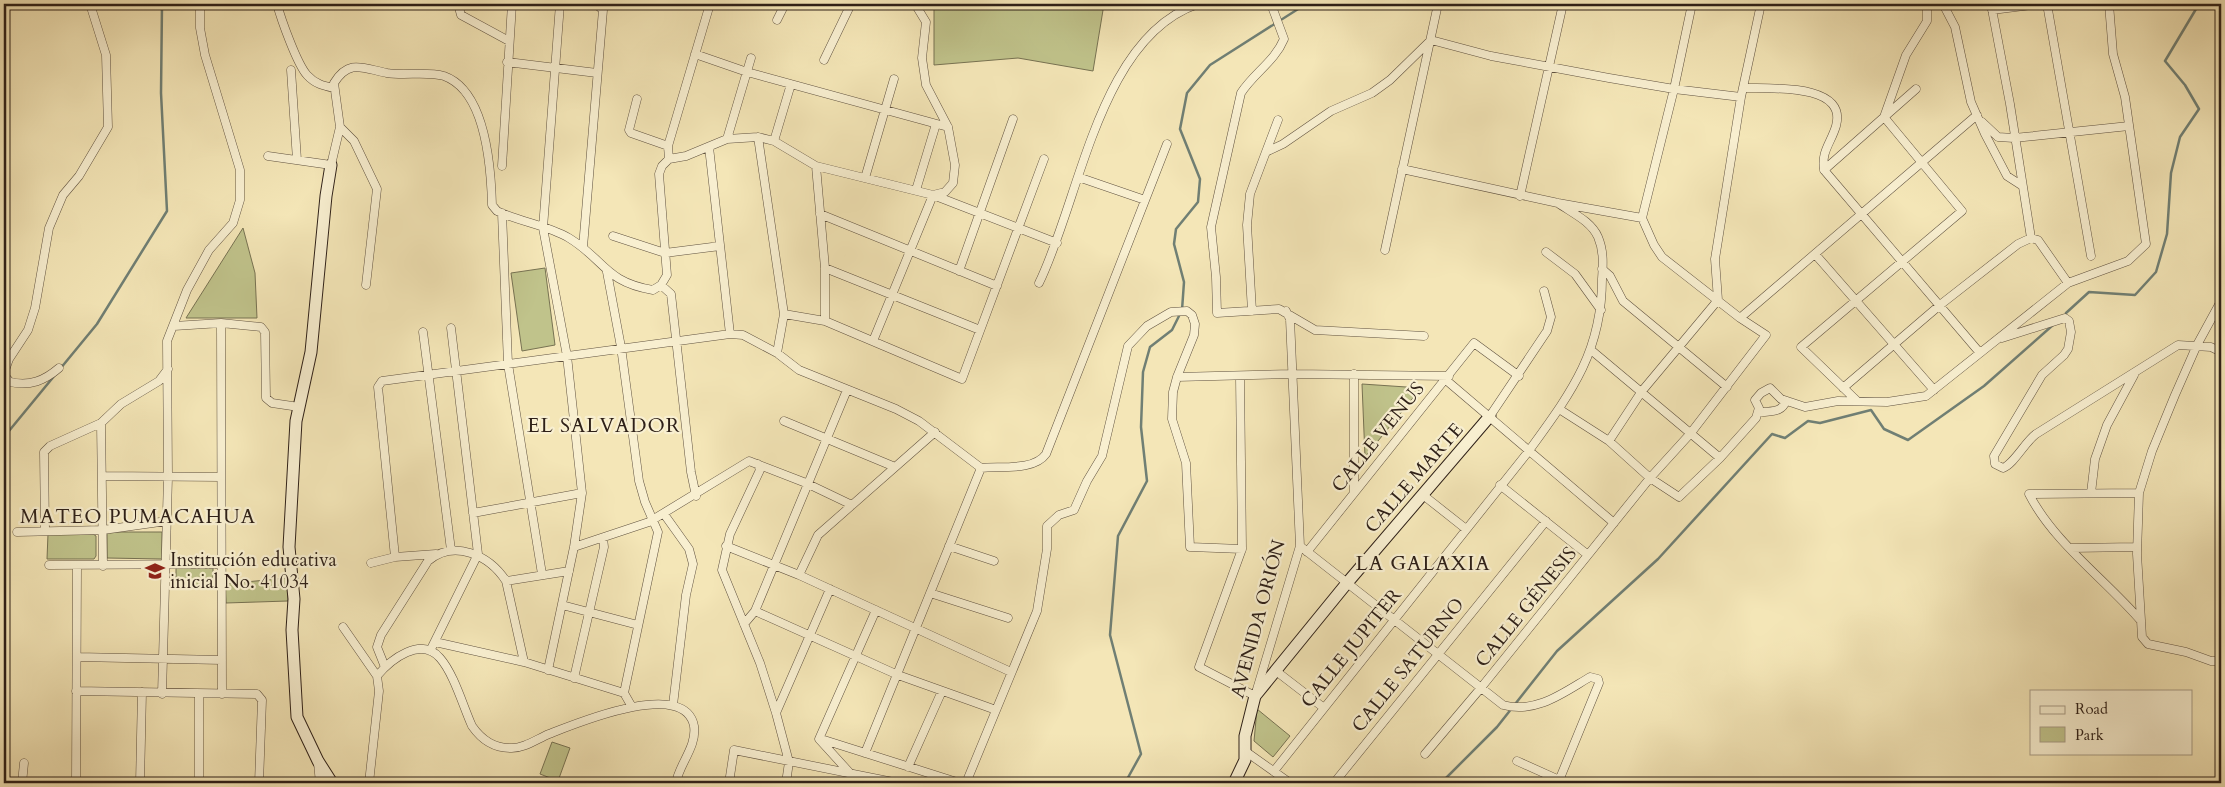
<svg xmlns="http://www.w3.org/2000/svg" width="2225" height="787" font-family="Cardo,serif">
	<rect width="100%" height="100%" fill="#f4e6b7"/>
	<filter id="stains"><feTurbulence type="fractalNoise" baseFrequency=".004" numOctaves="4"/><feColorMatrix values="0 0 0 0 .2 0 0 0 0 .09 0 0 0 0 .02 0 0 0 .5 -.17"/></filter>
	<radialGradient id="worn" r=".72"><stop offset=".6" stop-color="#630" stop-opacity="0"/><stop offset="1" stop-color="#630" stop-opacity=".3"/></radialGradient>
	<path fill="#c0c38b" stroke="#777252" d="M934,4H1104L1093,71L1018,58L934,65Z
		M243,228L255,273L257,318H186Z
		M545,268L555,345L522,351L511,273Z
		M1362,384L1421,388L1365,457Z
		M107,532H162V559L107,558Z
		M48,534H93L96,536V556L94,559H47Z
		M176,565H213V587L176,588Z
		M287,578L288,601L226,603L225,584Z
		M1257,709L1290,736L1273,757L1254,741Z
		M552,742L570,748L558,781L540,774Z"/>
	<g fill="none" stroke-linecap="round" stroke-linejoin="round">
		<path stroke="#707f74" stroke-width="2.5" d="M2066,313L2089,292L2135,295L2156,272L2167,234L2171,173L2180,137L2199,109L2185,85L2165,61L2199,4
			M60,369L97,324L167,211L161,93L162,4
			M4,437L55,375
			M1125,783L1141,754L1110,635L1118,536L1147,481L1141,427L1143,372L1150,347L1172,330L1182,310L1184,282L1174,244L1176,229L1198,202L1200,179L1180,129L1187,93L1210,65L1306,4
			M1441,783L1497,727L1557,651L1658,559L1772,434L1785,438L1808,421L1820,423L1871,410L1884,429L1908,440L1984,386L2053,325"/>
		<defs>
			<path id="street" d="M277,4C281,19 297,64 307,75C315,84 324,86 334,88
				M458,4L461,15L509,41
				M1271,4L1284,39C1275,61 1254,73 1241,93L1211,227L1216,277L1217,313L1279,309L1315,330L1424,336
				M1943,4L1955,27L1971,102L1985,134L2007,176L2021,185
				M1991,4L2010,104L2031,238
				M2047,4L2091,256
				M1992,10L2040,4
				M777,20L785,4
				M695,54L747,72L948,127
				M824,60L851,4
				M507,62L597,73
				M291,70L297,160
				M1743,88C1767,89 1848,82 1836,126C1831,143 1821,151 1824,170L1980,353
				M637,99L629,130L631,133L668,146
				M1982,122L1998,137L2014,138L2129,126
				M340,127L354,141L377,189L366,285
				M758,137L784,314L777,353
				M727,139L751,58
				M774,141L791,84
				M709,147L730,334
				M1266,152L1283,144L1331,111L1372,93L1390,80L1431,40L1491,56L1609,78L1674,89L1741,97
				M268,156L331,165L340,127L334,83C349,59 362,68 387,73C405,76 426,71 444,76C486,91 491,168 492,205L497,211C520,222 547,225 569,238C605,260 605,282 653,290L661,285L667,275L659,174L662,166L669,159L686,156L727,139L758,137L774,141L816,166L933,195L945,192L953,183L955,165L948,127L926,85L922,58L926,22L915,4
				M669,159L668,146L710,4
				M502,166L512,4
				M816,166L825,268V321
				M1402,169L1558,203L1642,218
				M1824,170L1916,89
				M1078,177L1145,200
				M865,178L894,79
				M916,190L936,124
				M1520,196L1563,4
				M502,213L508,364L542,574
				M820,214L997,286
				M613,236L665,253L720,246
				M583,247L603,10L596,4
				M1385,250L1438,4
				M1546,252L1575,274L1601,310
				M1815,254L1934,390
				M825,268L980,330
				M1602,269L1610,276L1623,301L1727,387
				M959,271L1013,119
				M607,272L621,347L639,481L645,502L658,532L624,693L632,707
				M1039,283C1080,200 1099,37 1198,4
				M661,285L671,294L691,472L696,496
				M2221,301L2197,345L2175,395L2152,451L2139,493L2137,554L2142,637L2148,644L2186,652L2211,661H2221
				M1252,311L1247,225L1250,194L1278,120
				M784,314L825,321L962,379L1044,159
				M1740,318L1977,115
				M221,323L222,694
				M174,326L221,323L261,327L265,332L266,398L272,403L299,407
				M423,332L451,550
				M2002,338L2065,318L2069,321L2071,332L2068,349L2064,355L2042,375L1994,456L1995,464L2003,468C2014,464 2025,442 2036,434L2178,345L2211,347L2221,352
				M873,341L933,195L1057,243
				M1591,350L1720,458
				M4,373L9,359L28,330L35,308L49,228L63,195L79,176L108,127L106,55L90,4
				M1354,374V493
				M4,375L10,382C30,387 45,380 59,368
				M1240,376L1242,549L1199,667L1255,696L1300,546L1290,319L1286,311
				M1177,377L1293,374L1449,376
				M1446,380L1614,523
				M1843,388L1940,305L2018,244L2031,238L2038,240L2068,283
				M1856,400L1801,347L1962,211L1884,117L1906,55L1927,21V4
				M1559,409L1609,441L1650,478L1679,497L1720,458L1756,418L1759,408L1755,400L1761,393L1770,388L1781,399L1805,407L1838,401L1887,402L1926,396L2068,283L2128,261L2146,244L2125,97L2113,54L2109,4
				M1763,412C1773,411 1782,412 1786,401
				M1490,416L1547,331L1551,317L1544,291
				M784,421L895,467
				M101,423L103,566
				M1609,441L1642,391L1718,300L1715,259L1741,97L1761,4
				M758,464L760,470L730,534L722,570L760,663L776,713L789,762L786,783
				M102,476L221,477
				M2220,477L2221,475
				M1500,485L1588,555
				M2091,493L2095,459L2107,425L2134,375
				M2139,493L2029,494C2054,543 2106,580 2141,621
				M1423,495L1466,529
				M473,513L582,493
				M664,514L689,549L693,564L686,595L673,705
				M45,530L44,452L50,446L101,423L121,404L159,381L168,369
				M17,532L103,530L167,521
				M726,546L799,575L1011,672
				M949,546L994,561
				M1300,546L1503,705C1536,714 1563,693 1590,677L1598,679L1599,683L1558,783
				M574,547L649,522L749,461L806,483L852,505
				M2071,548L2137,547
				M1307,552L1474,343L1519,376
				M395,557L378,387L382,381L730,334L743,335L777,353L799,370L896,409L919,421L981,468C1001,466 1034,471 1046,454L1167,144
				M371,563L395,557L436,554
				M49,565L221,564
				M799,575L818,535L935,432
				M506,581L569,571
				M930,593L1008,618
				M562,605L638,625
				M755,611L898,675L996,710
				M744,624L755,611L847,390
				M343,627L377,676L379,691L369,783
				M435,642L524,662L624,693
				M430,651L478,554L451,328
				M77,657L222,660
				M385,667L377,647L381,635L428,561C454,539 489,555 506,581L524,662
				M548,670L574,547L582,493L567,356L543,228L560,4
				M1276,671L1324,708
				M377,676C391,659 421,636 440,658C454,674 463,706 472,726C481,739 493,748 510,748C523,749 537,739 549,734C577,723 685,678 694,726C697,747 679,764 676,783
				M574,678L604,547L603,538
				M76,691L257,694L262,700L259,783
				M162,694L168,477L167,341L187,290L209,250L233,223L240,200V170L205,55L200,28V4
				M776,713L830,589
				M821,739L960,783
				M1245,751L1290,783
				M865,753L981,468
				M1425,754L1480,689L1650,478L1690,434L1766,335L1740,318L1662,257L1654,245L1642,218L1674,89L1692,4
				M1517,761L1566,783
				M318,763L320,783
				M908,767L942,691
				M1274,771L1528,452C1570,394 1602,353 1602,279C1603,265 1604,251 1598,237C1591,221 1572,213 1558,203
				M22,783L24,763
				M76,783L77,566
				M140,783L142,692
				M199,783V694
				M729,783L734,750L898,783
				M846,783L849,772L819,739L876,610
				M966,783L1037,611L1047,549V526L1059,515L1074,510L1087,481L1102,456L1128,346L1147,326L1171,312L1187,311L1192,315L1195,324L1194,335L1177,377L1173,392L1172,419L1186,463L1190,547L1242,549
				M1334,783L1546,521"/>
			<path id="secondary" d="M331,165L326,196L311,352L296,421L289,547L294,599L292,630L297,717L318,761L332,783
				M1234,783L1245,760V736L1255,696L1347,583L1490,416"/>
		</defs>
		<use href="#street" stroke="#605240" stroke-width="9"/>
		<use href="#secondary" stroke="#2e2018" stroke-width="13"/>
		<use href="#street" stroke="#f8efd0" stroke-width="8"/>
		<use href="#secondary" stroke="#f8efd0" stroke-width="11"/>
	</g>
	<defs>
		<symbol id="school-bare" viewBox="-9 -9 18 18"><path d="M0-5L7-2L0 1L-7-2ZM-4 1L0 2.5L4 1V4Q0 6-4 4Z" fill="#8f2418" stroke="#f8efd0" stroke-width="2.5" paint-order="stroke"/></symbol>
	</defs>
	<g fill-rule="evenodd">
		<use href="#school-bare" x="141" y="557" width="28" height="28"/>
	</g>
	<g text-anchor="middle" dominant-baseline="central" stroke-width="4.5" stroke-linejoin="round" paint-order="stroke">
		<g font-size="19" fill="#2e2018" stroke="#f8efd0">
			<text transform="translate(1378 437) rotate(-51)">CALLE VENUS</text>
			<text transform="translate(1414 478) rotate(-49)">CALLE MARTE</text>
			<text transform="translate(1526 607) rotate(-51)">CALLE GÉNESIS</text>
			<text transform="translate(1258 619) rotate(-75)">AVENIDA ORIÓN</text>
			<text transform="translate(1351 648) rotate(-51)">CALLE JUPITER</text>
			<text transform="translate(1408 665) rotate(-51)">CALLE SATURNO</text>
		</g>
		<g font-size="19" fill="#2e2018" stroke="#f8efd0" text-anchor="start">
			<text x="170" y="560">Institución educativa<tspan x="170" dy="22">inicial No. 41034</tspan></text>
		</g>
		<g font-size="20" letter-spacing="1" fill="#2e2018" stroke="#f8efd0">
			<text x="604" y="425">EL SALVADOR</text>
			<text x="138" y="516">MATEO PUMACAHUA</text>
			<text x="1423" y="563">LA GALAXIA</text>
		</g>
	</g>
	<rect width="2225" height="787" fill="none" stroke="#f4e6b7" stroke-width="20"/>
	<rect x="5" y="5" width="2215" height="777" fill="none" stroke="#2e2018" stroke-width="2.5"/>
	<rect x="10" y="10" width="2205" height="767" fill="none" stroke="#2e2018"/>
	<rect x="2030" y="690" width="162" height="65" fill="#f8efd0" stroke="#a79c86"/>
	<rect x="2040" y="706" width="25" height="8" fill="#f8efd0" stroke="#a79c86"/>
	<text x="2075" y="714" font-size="15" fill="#2e2018">Road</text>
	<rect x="2040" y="727" width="25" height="15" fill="#c0c38b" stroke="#a79c86"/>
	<text x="2075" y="740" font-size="15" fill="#2e2018">Park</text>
	<rect width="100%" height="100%" filter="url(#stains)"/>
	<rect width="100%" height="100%" fill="url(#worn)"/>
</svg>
